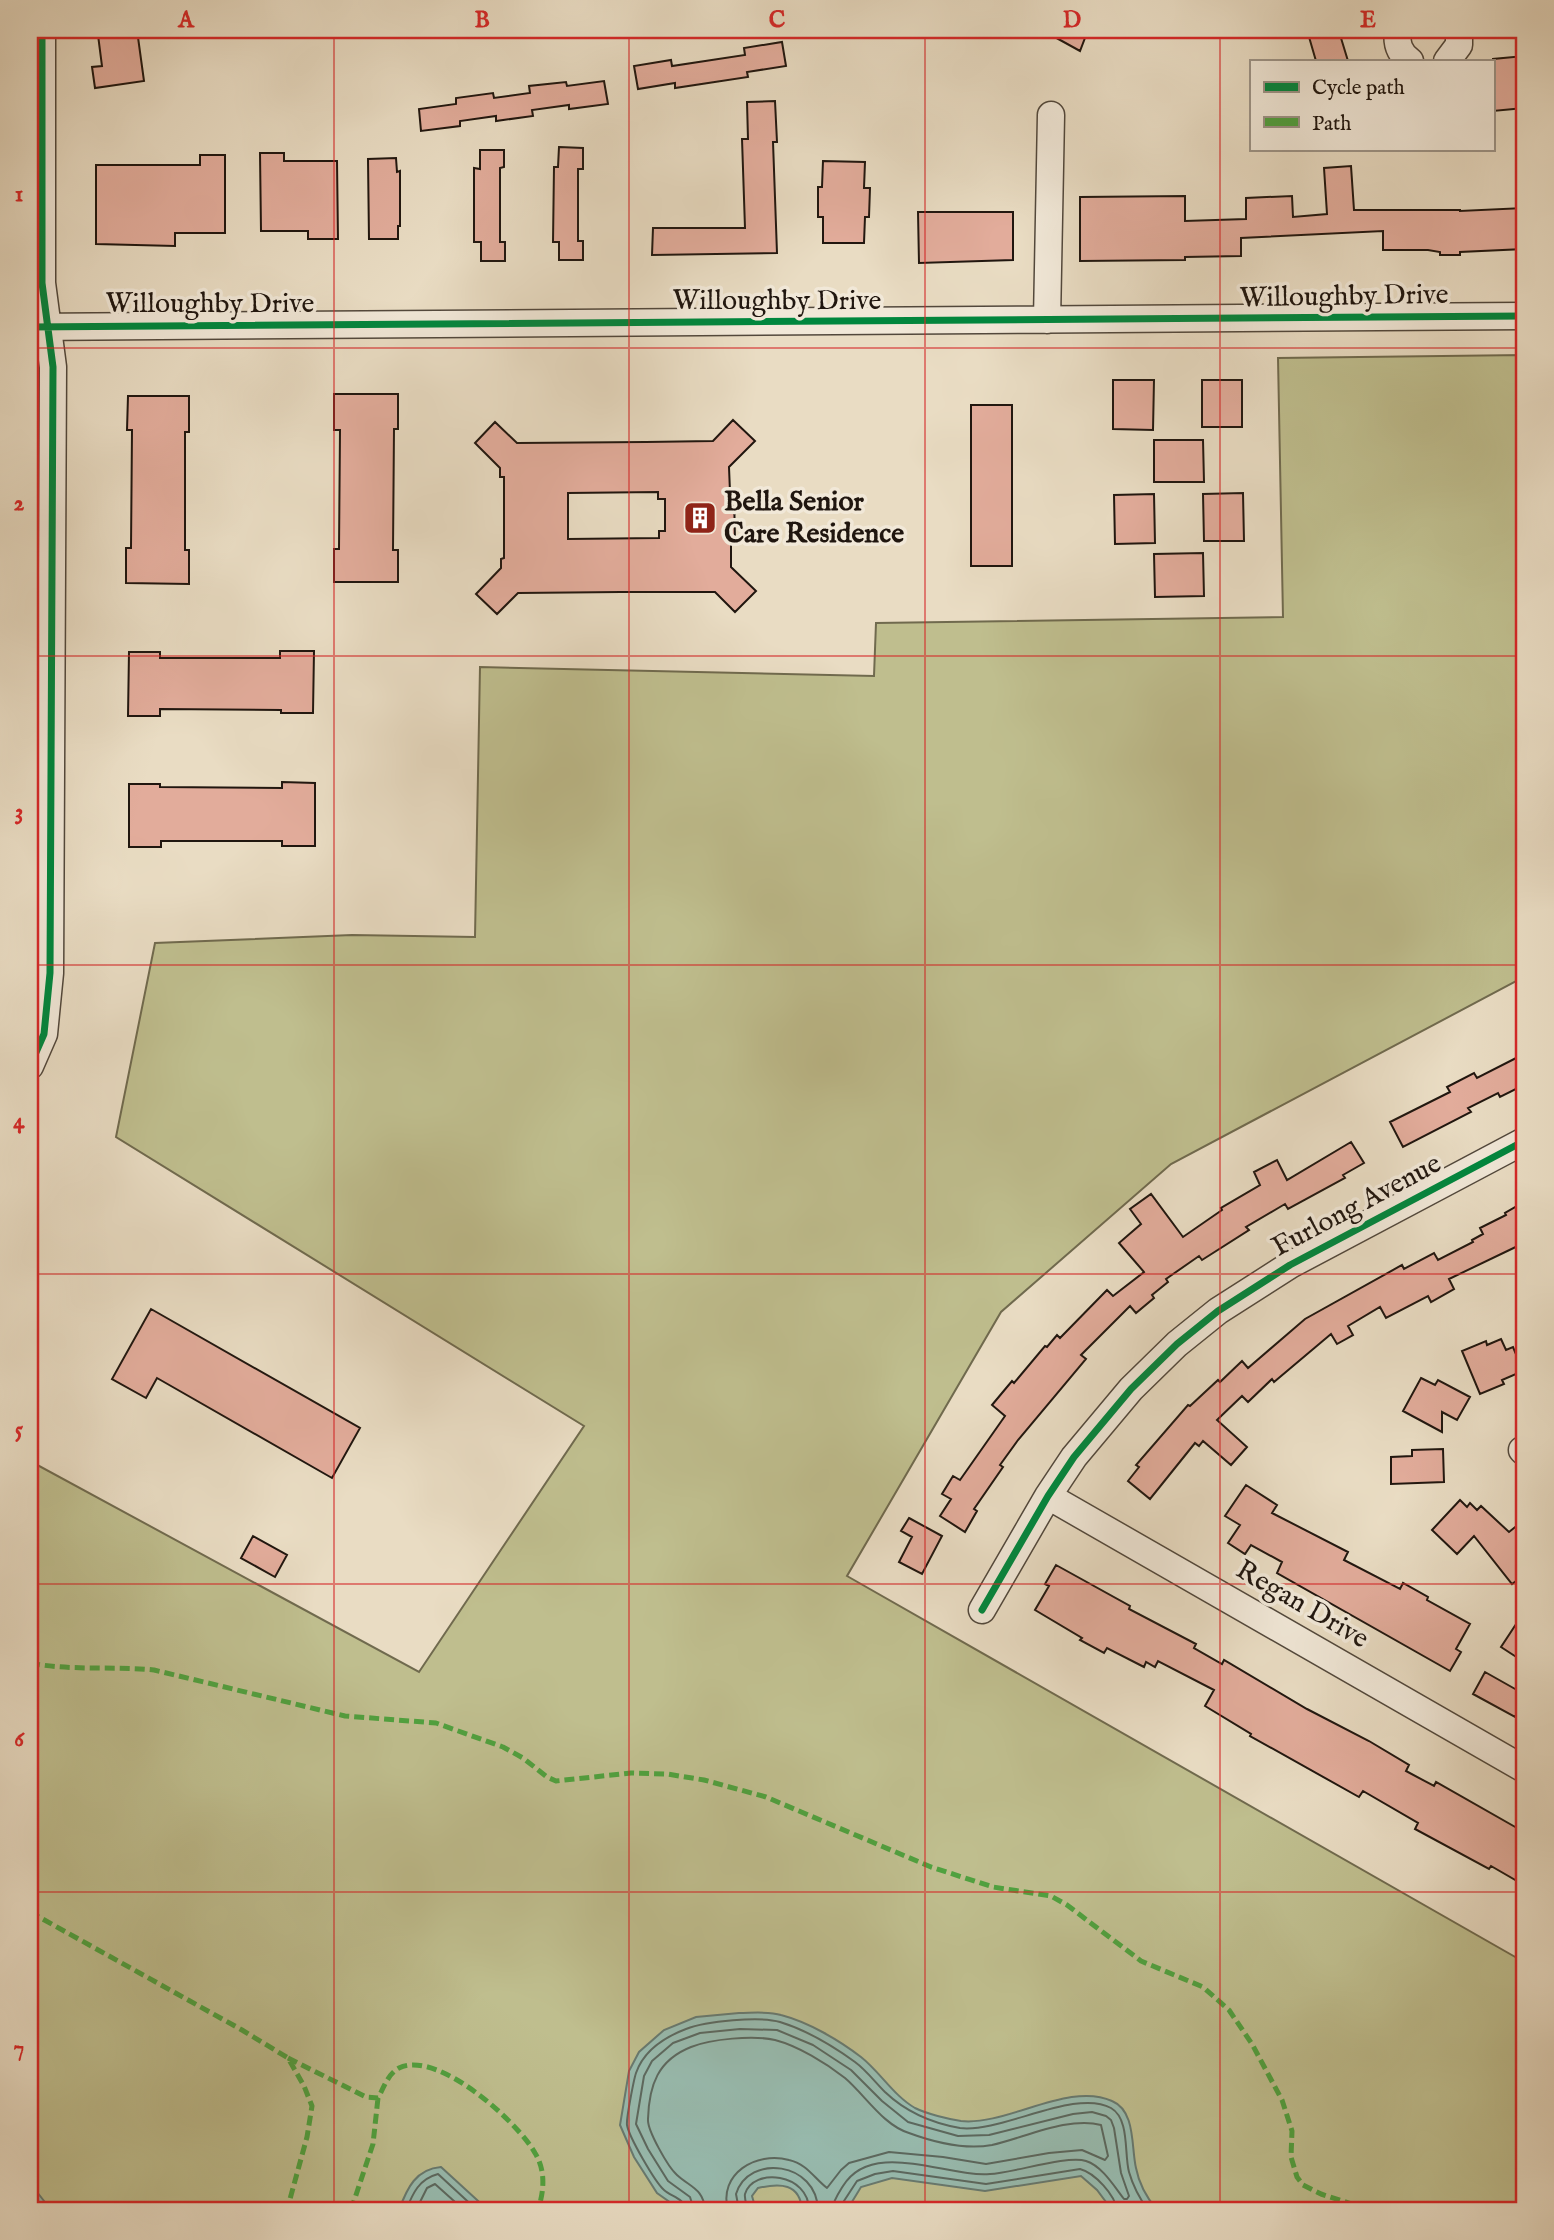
<svg xmlns="http://www.w3.org/2000/svg" width="1554" height="2240" font-family="'IM FELL English',serif">
	<rect width="100%" height="100%" fill="#e9dcc3"/>
	<filter id="stains"><feTurbulence type="fractalNoise" baseFrequency=".00286" numOctaves="4"/><feColorMatrix values="0 0 0 0 .2 0 0 0 0 .09 0 0 0 0 .02 0 0 0 .5 -.17"/></filter>
	<radialGradient id="worn" r=".72"><stop offset=".6" stop-color="#630" stop-opacity="0"/><stop offset="1" stop-color="#630" stop-opacity=".3"/></radialGradient>
	<path fill="#bfbe8e" stroke="#706a4e" stroke-width="2" d="M1524,355V977L1171,1164L1001,1312L847,1576L1524,1962V2210H30V1461L419,1672L584,1426L116,1137L155,943L352,935L475,937L480,667L874,676L876,623L1283,617L1278,358Z"/>
	<path fill="#98bcb0" stroke="#687a70" stroke-width="2" d="M739,2013C752,2013 769,2011 781,2015C808,2022 839,2040 861,2057C880,2072 894,2096 915,2108C927,2114 948,2119 961,2121C1007,2126 1069,2081 1112,2101C1136,2111 1131,2147 1136,2168C1139,2184 1147,2198 1157,2210H1112L1097,2190L1081,2176L985,2191L892,2178L861,2187L847,2210H802C800,2183 780,2183 758,2188L752,2196L756,2210H681L657,2193L634,2157L620,2125L629,2071L639,2052L664,2030L696,2017Z
		M441,2167L488,2210H399C407,2188 416,2169 441,2167Z
		M30,2183L51,2210H30Z"/>
	<g fill="none" stroke-linecap="round" stroke-linejoin="round">
		<path stroke="#5c6960" stroke-width="2" d="M406,2210C413,2193 419,2179 438,2174L477,2210
			M416,2210L427,2188L435,2184L464,2210
			M686,2210C684,2198 672,2197 664,2190C655,2182 629,2137 627,2125C626,2119 634,2079 636,2073C644,2050 665,2037 686,2029C706,2021 760,2016 780,2022C806,2030 833,2046 855,2062C866,2070 875,2082 885,2092C906,2112 931,2123 960,2128C1002,2133 1075,2088 1111,2108C1130,2119 1124,2154 1129,2172C1133,2186 1140,2199 1148,2210
			M694,2210L690,2197L668,2181L648,2149L636,2124L644,2076L652,2061L673,2043L700,2033L740,2029L777,2030L813,2045L851,2070L882,2101L908,2122L958,2136L989,2135L1073,2114L1092,2112L1106,2116L1111,2120L1114,2128L1121,2173L1129,2196L1127,2199H1124C1114,2186 1102,2166 1086,2161C1067,2155 1013,2173 990,2174C948,2178 872,2138 843,2186C838,2194 833,2201 832,2210
			M705,2210C704,2189 690,2187 677,2175C668,2167 647,2130 648,2119C649,2085 658,2060 691,2047C711,2039 753,2035 775,2040C798,2046 826,2063 845,2078C865,2095 883,2125 909,2133C936,2143 964,2150 992,2145C1024,2138 1069,2116 1101,2125L1108,2156L1105,2160L1082,2150L1049,2153L986,2164L943,2157L889,2152L849,2163L841,2170L827,2188C814,2178 807,2164 789,2160C756,2151 718,2174 728,2210
			M739,2210L736,2194C749,2153 817,2162 818,2210
			M748,2210C747,2205 744,2199 745,2194C753,2167 809,2173 809,2210
			M841,2210L842,2204L857,2181L875,2174L893,2171L986,2184L1080,2169C1095,2173 1115,2195 1117,2210"/>
	</g>
	<path fill="#e2ac9b" stroke="#20160f" stroke-width="2" fill-rule="evenodd" d="M137,30L144,81L95,88L92,67L102,66L98,35Z
		M1042,30H1088L1080,51Z
		M1307,30H1343L1341,38L1348,61H1316Z
		M782,42L786,66L747,72L748,77L675,88V83L638,89L634,66L671,60L672,66L745,55L744,48Z
		M1524,56V108L1493,111V59Z
		M604,81L608,104L569,109V105L532,110L533,116L496,121V116L460,121V126L421,131L419,109L456,104V98L493,93L494,98L530,93L529,86L566,82L567,86Z
		M775,101L777,142H773L777,253L652,255L653,228H745L742,139H748L747,102Z
		M559,147L583,148V169H578V241H583V260H559V242H553L554,167H558Z
		M480,150H504V167L500,168V242H505V261H481V242H474V168L480,169Z
		M260,153H284V161H337L338,239H308V231H261Z
		M200,155H225V233H175V246L96,244V165H200Z
		M396,158L397,172L400,171V226H398V239H369L368,159Z
		M823,161L865,162L864,188H870L869,217H865L864,243H823V217H818V187H822Z
		M1351,166L1354,210H1460V211L1524,208V249L1460,252V255H1440V252L1428,250H1383V231L1241,238V256L1185,257V260L1080,261V197L1185,196V221L1246,219V198L1292,196L1293,217L1327,214L1324,168Z
		M918,212H1013V260L919,263Z
		M1113,380H1154L1153,430L1113,429Z
		M1202,380H1242V427H1202Z
		M334,394H398V429H394L393,550H398V582H334V549H339L340,430H334Z
		M128,396H189V432H185V550H189V584L126,583V548H131L132,430H127Z
		M971,405H1012V566H971Z
		M733,420L755,441L729,467L730,492H734L735,542H731V567L756,591L735,612L715,592H621L518,593L497,614L476,594L501,568V559L504,558V477H500V468L475,443L495,422L517,443L646,442L713,441ZM658,492V499H665V531H659V538L568,539V493Z
		M1154,440H1203L1204,482H1154Z
		M1243,493L1244,541H1204L1203,494Z
		M1154,494L1155,543L1115,544L1114,495Z
		M1203,553L1204,596L1155,597L1154,554Z
		M280,651H314L313,713H281V710L160,709V716H128L129,652H160V658H280Z
		M282,782L315,783V846H282V841H161V847H129V784H160V787L282,788Z
		M1524,1054V1081L1519,1083L1520,1087L1500,1097L1498,1093L1468,1108L1471,1112L1403,1147L1390,1122L1450,1092L1447,1087L1474,1073L1477,1078Z
		M1351,1142L1364,1163L1343,1175L1345,1178L1288,1209L1285,1204L1246,1227L1249,1230L1202,1260L1199,1256L1166,1279L1168,1282L1152,1295L1154,1298L1136,1313L1130,1306L1081,1355L1086,1359L1018,1440L1000,1465L1003,1467L974,1509L977,1511L965,1532L940,1516L951,1499L942,1494L953,1476L960,1480L1005,1416L992,1405L1012,1381L1014,1383L1045,1346L1047,1347L1057,1335L1060,1338L1107,1290L1113,1296L1144,1272L1119,1243L1141,1224L1130,1209L1151,1194L1183,1237L1222,1210L1221,1208L1260,1185L1254,1172L1277,1160L1287,1180Z
		M1524,1202V1243L1449,1279L1454,1289L1431,1302L1428,1296L1386,1318L1380,1307L1348,1326L1353,1335L1337,1344L1331,1334L1274,1382L1272,1379L1248,1402L1242,1396L1217,1420L1247,1447L1231,1465L1203,1441L1199,1446L1195,1443L1150,1499L1128,1481L1139,1467L1136,1465L1188,1405L1190,1406L1218,1380L1220,1382L1242,1361L1248,1368L1305,1319L1402,1265L1404,1269L1434,1253L1438,1260L1473,1242L1472,1240L1483,1234L1480,1228L1506,1215L1505,1213Z
		M151,1309L360,1428L332,1478L157,1378L146,1398L112,1379Z
		M1501,1339L1506,1350L1513,1347L1523,1371L1502,1380L1504,1384L1480,1394L1462,1351L1486,1341L1487,1345Z
		M1421,1378L1435,1385L1438,1380L1470,1397L1457,1420L1442,1412V1432L1403,1411Z
		M1443,1449L1444,1482L1391,1484V1457L1412,1456V1450Z
		M1246,1485L1277,1505L1272,1513L1348,1552L1344,1560L1400,1589L1403,1583L1428,1597L1427,1600L1470,1624L1456,1649L1461,1652L1450,1671L1277,1573L1282,1562L1251,1545L1245,1554L1228,1543L1240,1525L1225,1516Z
		M1460,1500L1467,1507L1470,1503L1477,1510L1481,1506L1509,1532L1524,1520V1575L1512,1584L1474,1536L1457,1554L1432,1530Z
		M909,1518L942,1536L922,1574L899,1562L912,1537L901,1531Z
		M253,1536L287,1555L275,1577L241,1558Z
		M1056,1565L1130,1606L1129,1609L1196,1644L1194,1648L1222,1664L1224,1660L1307,1709L1369,1741L1409,1765L1406,1771L1434,1786L1436,1782L1524,1832V1885L1491,1866L1489,1869L1415,1829L1418,1823L1363,1791L1359,1797L1250,1736L1251,1734L1205,1706L1214,1690L1158,1661L1155,1667L1146,1662L1144,1667L1107,1648L1104,1653L1080,1640L1082,1638L1035,1610L1049,1586L1045,1584Z
		M1524,1612V1662L1501,1647Z
		M1485,1672L1524,1694V1700L1515,1717L1473,1694Z"/>
	<g fill="none" stroke-linecap="round" stroke-linejoin="round">
		<defs>
			<path id="minor" d="M1398,30C1396,43 1399,53 1410,61
				M1447,61L1459,45V30
				M1047,320L1051,115
				M30,327L1524,316
				M30,1066L44,1034L50,973L53,367L42,283V30
				M1522,1450L1524,1452
				M1048,1496L1524,1769
				M982,1610L1048,1496L1074,1457L1131,1389L1177,1344L1218,1311L1290,1265L1524,1141"/>
		</defs>
		<use href="#minor" stroke="#52483c" stroke-width="29"/>
		<use href="#minor" stroke="#f1e8d8" stroke-width="26"/>
		<path stroke="#50a13f" stroke-width="5" stroke-dasharray="10 5" stroke-linecap="butt" d="M30,1663C71,1671 113,1666 154,1670L345,1716L436,1723L503,1747L523,1758L547,1777L556,1781L631,1773L667,1774L704,1780L766,1797L931,1867L993,1887L1051,1896L1067,1905L1141,1961L1203,1987L1229,2010L1252,2044L1282,2100L1292,2131L1291,2157L1297,2177L1303,2185L1321,2194L1370,2210
			M30,1912L242,2030L288,2058L304,2086L312,2106L307,2137L287,2210
			M288,2058L366,2097L378,2098C384,2087 388,2074 399,2068C437,2049 518,2122 535,2153C546,2171 544,2191 538,2210
			M351,2210L373,2144L378,2098"/>
		<defs>
			<path id="cycleway" d="M30,327L1524,316
				M30,1066L44,1034L50,973L53,367L42,283V30
				M982,1610L1048,1496L1074,1457L1131,1389L1177,1344L1218,1311L1290,1265L1524,1141"/>
		</defs>
		<use href="#cycleway" stroke="#f1e8d8" stroke-width="11"/>
		<use href="#cycleway" stroke="#00873e" stroke-width="7"/>
	</g>
	<path fill="none" stroke="#d62828" stroke-width="2" stroke-opacity="0.55" d="M334,30V2210M629,30V2210M925,30V2210M1220,30V2210M30,348H1524M30,656H1524M30,965H1524M30,1274H1524M30,1584H1524M30,1892H1524"/>
	<defs>
		<symbol id="building-square" viewBox="-11 -11 22 22"><rect x="-9" y="-9" width="18" height="18" rx="4" fill="#8f2418" stroke="#f1e8d8"/><path d="M-4-6H4V6H1V3H-1V6H-4ZM-2.5-4.3h1.7v1.8h-1.7ZM.8-4.3h1.7v1.8H.8ZM-2.5-1h1.7V.8h-1.7ZM.8-1h1.7V.8H.8Z" fill="#fff"/></symbol>
	</defs>
	<g fill-rule="evenodd">
		<use href="#building-square" x="681" y="499" width="38" height="38"/>
	</g>
	<g text-anchor="middle" dominant-baseline="central" stroke-width="7" stroke-linejoin="round" paint-order="stroke">
		<g font-size="28" fill="#20160f" stroke="#f1e8d8">
			<text transform="translate(1344 297) rotate(-1)">Willoughby Drive</text>
			<text x="777" y="301">Willoughby Drive</text>
			<text x="210" y="304">Willoughby Drive</text>
			<text transform="translate(1357 1206) rotate(-28)">Furlong Avenue</text>
			<text transform="translate(1302 1605) rotate(30)">Regan Drive</text>
		</g>
		<g font-size="28" font-weight="bold" fill="#20160f" stroke="#f1e8d8" text-anchor="start">
			<text x="724" y="502">Bella Senior<tspan x="724" dy="32">Care Residence</tspan></text>
		</g>
	</g>
	<rect width="1554" height="2240" fill="none" stroke="#e9dcc3" stroke-width="77"/>
	<rect x="1250" y="60" width="245" height="91" fill="#f1e8d8" stroke="#9d9488" stroke-width="2"/>
	<rect x="1264" y="82" width="35" height="10" fill="#00873e" stroke="#9d9488" stroke-width="2"/>
	<text x="1312" y="94" font-size="21" fill="#20160f">Cycle path</text>
	<rect x="1264" y="117" width="35" height="10" fill="#50a13f" stroke="#9d9488" stroke-width="2"/>
	<text x="1312" y="130" font-size="21" fill="#20160f">Path</text>
	<rect x="38" y="38" width="1478" height="2164" fill="none" stroke="#d62828" stroke-width="2.5"/>
	<g font-size="23" text-anchor="middle" font-weight="bold" fill="#d62828">
		<text x="186" y="27">A</text>
		<text x="482" y="27">B</text>
		<text x="777" y="27">C</text>
		<text x="1072" y="27">D</text>
		<text x="1368" y="27">E</text>
		<text x="19" y="201">1</text>
		<text x="19" y="510">2</text>
		<text x="19" y="819">3</text>
		<text x="19" y="1128">4</text>
		<text x="19" y="1437">5</text>
		<text x="19" y="1746">6</text>
		<text x="19" y="2055">7</text>
	</g>
	<rect width="100%" height="100%" filter="url(#stains)"/>
	<rect width="100%" height="100%" fill="url(#worn)"/>
</svg>
